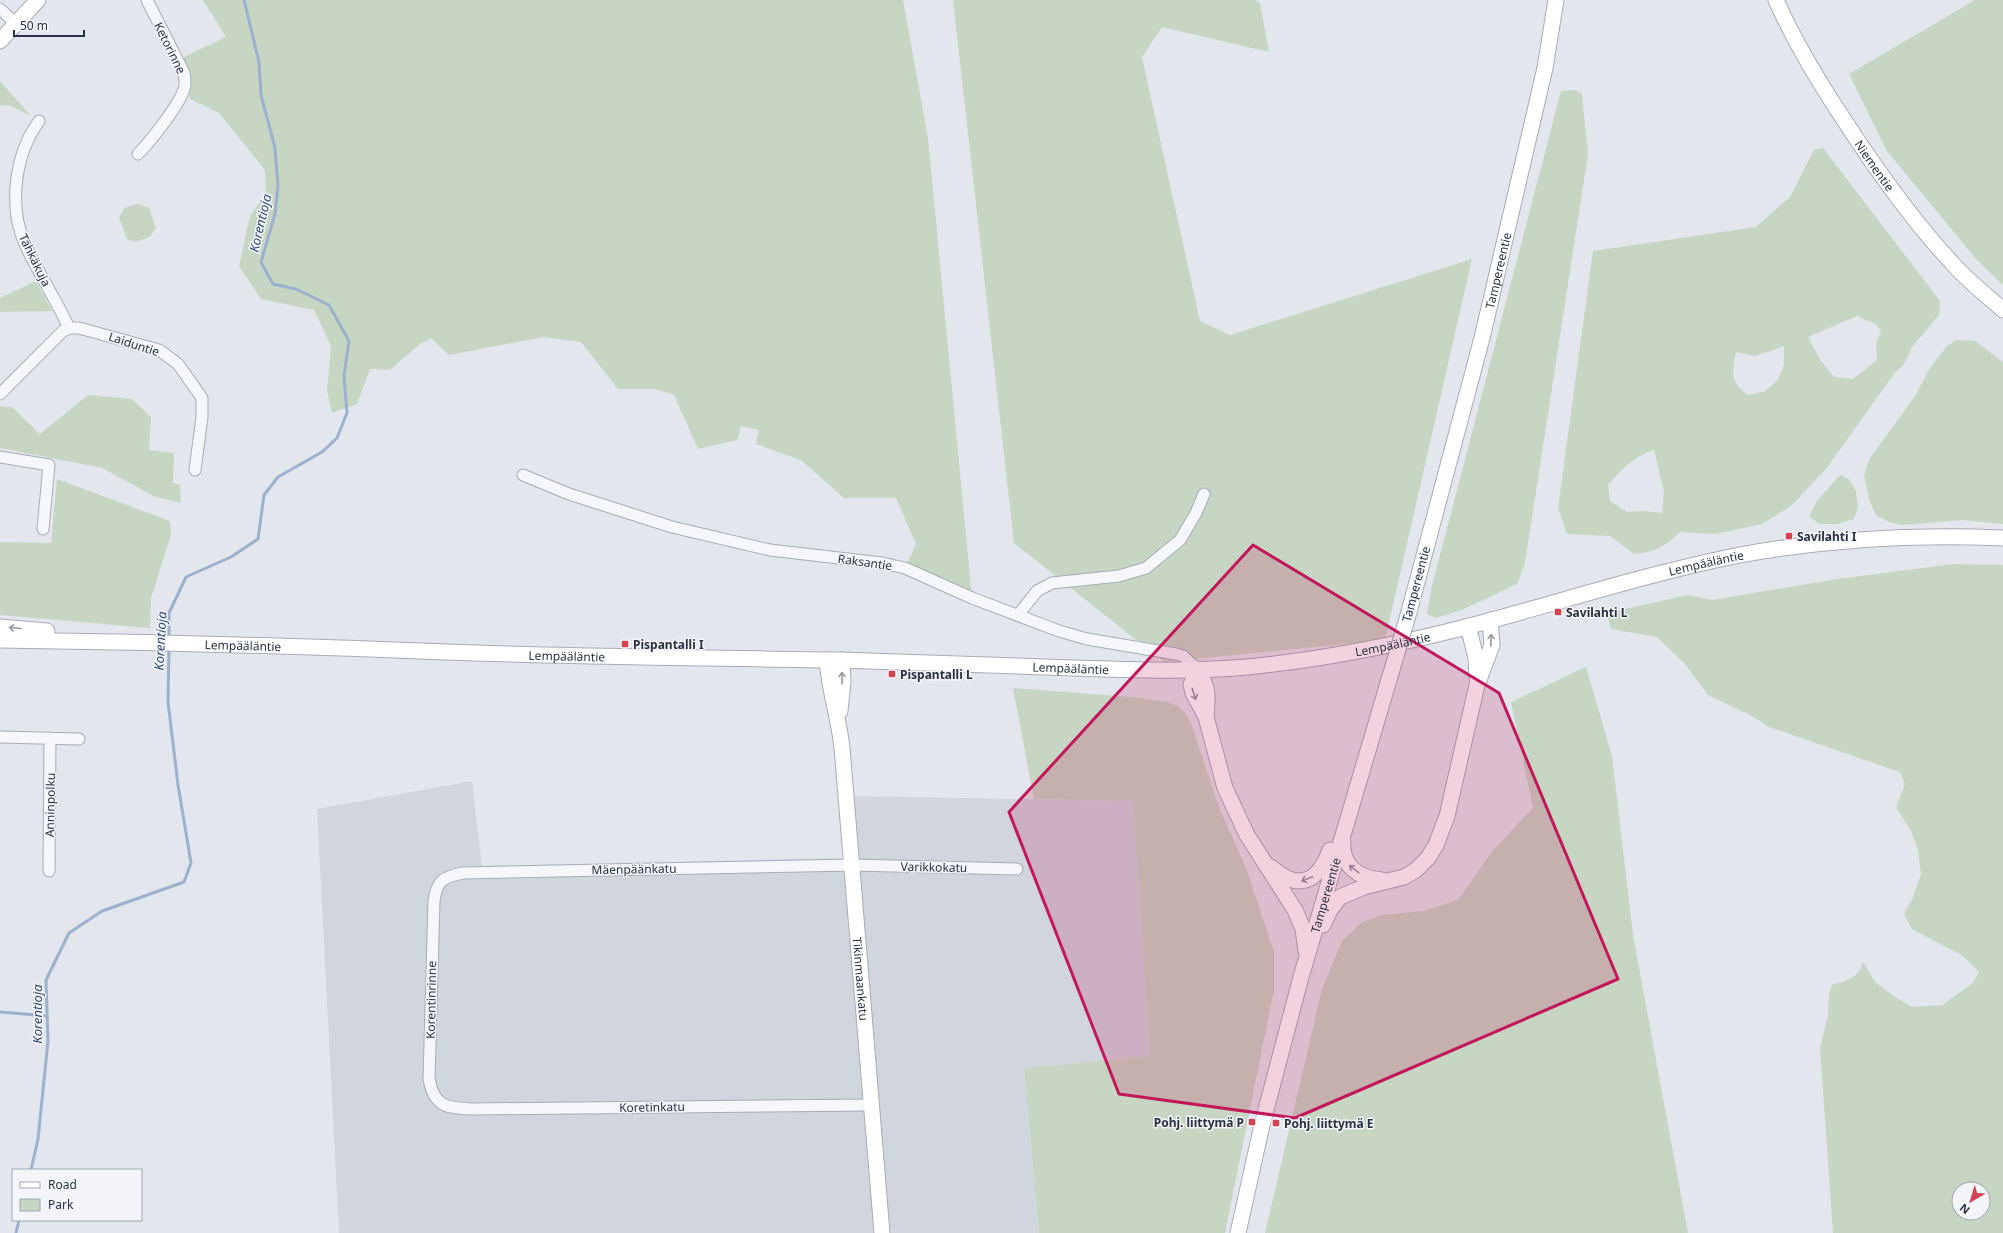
<svg xmlns="http://www.w3.org/2000/svg" width="2003" height="1233" font-family="'Noto Sans',sans-serif">
	<rect width="100%" height="100%" fill="#e3e6ec"/>
	<path fill="#d0d5de" d="M472,781L482,866L856,858L852,796L1133,801L1150,1056L1024,1068L1039,1233H339L317,809Z"/>
	<path fill="#c7d6c3" fill-rule="evenodd" d="M203,0H903L928,138L972,598L905,568L916,544L896,498H844L801,460L756,444L759,430L741,426L737,440L698,449L674,395L656,389H618L581,342L543,337L449,355L431,338L420,344L390,370L370,369L357,404L332,413L327,391L331,346L314,310L261,299L239,266L250,216L266,193L265,170L219,113L190,99L184,57L226,37Z
		M953,0H1254L1260,3L1269,52L1162,27L1142,57L1200,321L1230,335L1472,259L1385,640L1164,662L1014,543Z
		M1975,0H2003V285L1976,259L1887,151L1849,74Z
		M0,81L31,116L11,106L0,105Z
		M1575,90L1582,94L1588,154L1525,563L1517,584L1464,609L1436,618L1427,614L1431,590L1561,91Z
		M1823,148L1940,301L1939,315L1912,347L1903,366L1896,371L1826,469L1791,506L1762,524L1715,534L1680,532C1664,547 1656,552 1634,554L1610,536L1567,534L1558,508L1593,251L1756,227L1790,197L1814,150ZM1857,316L1876,324L1881,331L1876,344L1877,360L1853,379L1834,377L1821,361L1808,337ZM1784,346V365L1777,381L1764,392L1748,395C1730,382 1732,373 1736,352L1755,356ZM1654,450L1664,492L1662,513L1645,511L1627,512L1610,501L1608,485C1622,469 1634,456 1654,450Z
		M138,204L149,208L156,228L150,237L134,242L127,239L119,218L124,208Z
		M36,281L52,311L0,312V298Z
		M1956,340L1975,341L2003,362V524L1962,520L1901,525L1889,522L1876,515L1870,502L1864,475L1870,458L1915,396L1930,368L1947,346Z
		M88,395L132,399L151,417L149,450L174,453L173,483L180,485L181,503L156,497L102,468L0,448V406L12,407L40,434Z
		M1840,475L1849,479L1856,491L1858,508L1854,519L1838,524H1819L1809,516L1817,501Z
		M57,479L170,521L171,535L151,598L150,628L0,615V542L51,543Z
		M1954,564L2003,565V1233H1833L1820,1048L1828,1015L1829,995L1832,985C1849,980 1857,979 1863,962L1875,982L1895,997L1912,1007L1942,1005L1973,983L1979,972L1963,956L1912,929L1904,914L1912,900L1921,874L1918,849L1910,829L1896,808L1905,784L1900,772L1769,727L1750,715L1708,695L1685,664L1657,637L1611,629L1607,613L1688,595L1712,600L1837,579ZM1959,1189H1983V1213H1959Z
		M1586,667L1612,756L1633,935L1688,1233H1265L1322,989L1342,941L1361,923L1381,915L1423,911L1458,900L1493,850L1533,808L1511,702Z
		M1013,688L1132,697L1166,702L1178,706L1186,714L1192,726L1220,810L1246,868L1274,952V990L1225,1233H1039L1024,1068L1150,1056L1133,801L1034,799Z"/>
	<g fill="none" stroke-linecap="round" stroke-linejoin="round">
		<path stroke="#9cb1ce" stroke-width="3" d="M169,640V613L186,577L231,557L258,539L264,495L278,477L322,452L337,438L347,413L344,376L349,341L329,305L296,289L273,284L261,262L275,214L278,186L275,148L261,95L259,62L244,0
			M0,1012L47,1016
			M31,1170L38,1139L48,1041L46,980L69,933L102,911L184,882L191,863L178,785L168,702L169,647
			M16,1233L19,1220"/>
		<defs>
			<path id="street" d="M0,9L16,24
				M39,121C15,154 8,206 25,244C38,273 56,299 69,328
				M138,154C150,142 180,104 184,89C186,84 185,79 184,73L147,0
				M0,394L63,331L69,328H79L159,350L178,364L202,398V417L195,470
				M0,457L49,465L43,529
				M523,475L569,494L672,527L770,550L882,563L905,568L972,598L1059,631L1087,639L1176,654L1183,656L1197,669
				M1018,615L1037,591L1052,583L1119,576L1146,568L1180,540L1196,513L1204,494
				M0,737L79,739
				M49,871L50,738
				M871,1105L472,1109C447,1108 434,1107 429,1079L434,901C437,880 443,877 463,873L852,865L1017,869"/>
			<g id="secondary">
				<path id="s1" d="M1776,0C1795,43 1820,84 1846,123C1878,172 1912,220 1952,263C1967,280 1986,295 2003,310"/>
				<path d="M0,41L38,0"/>
				<path id="s2" d="M1409,612L1482,338L1545,68L1556,0"/>
				<path d="M1468,626L1476,658L1477,678"/>
				<path d="M0,627L47,631"/>
				<path id="s3" d="M0,640C149,642 297,646 446,652C578,657 710,658 841,660C919,662 997,665 1074,668C1132,670 1189,672 1247,667C1328,659 1407,643 1485,622C1570,599 1654,572 1740,555C1827,539 1916,534 2003,538"/>
				<path id="s4" d="M827,660C829,690 839,718 842,748L882,1233"/>
				<path d="M1197,669L1191,685L1193,693L1206,717L1225,788L1247,835L1295,910L1303,929L1306,951"/>
				<path d="M1197,669C1209,687 1208,697 1206,717"/>
				<path d="M840,711L843,682L842,660"/>
				<path d="M1343,841C1341,866 1358,878 1382,880"/>
				<path d="M1271,867C1298,891 1318,883 1330,850"/>
				<path d="M1323,925L1330,910L1340,897L1364,887L1404,877L1416,870L1428,858L1436,845L1447,816L1477,685L1492,645L1490,620"/>
				<path id="s5" d="M1238,1233L1262,1125L1301,977L1391,673"/>
			</g>
		</defs>
		<use href="#street" stroke="#a7acb7" stroke-width="13"/>
		<use href="#secondary" stroke="#a7acb7" stroke-width="17"/>
		<use href="#street" stroke="#f6f7fa" stroke-width="11"/>
		<use href="#secondary" stroke="#fff" stroke-width="15"/>
		<defs>
			<path id="secondary-bridge" d="M1391,673L1409,612"/>
		</defs>
		<use href="#secondary-bridge" stroke="#a7acb7" stroke-width="17" stroke-linecap="butt"/>
		<use href="#secondary-bridge" stroke="#fff" stroke-width="15"/>
	</g>
	<defs><path id="oneway-shaft" d="M-6 0H5M1.5-3L5.5 0L1.5 3" fill="none" stroke-width="1.6" stroke-linecap="round" stroke-linejoin="round"/></defs>
	<g stroke="#9498a2">
		<use href="#oneway-shaft" transform="translate(15 628) rotate(-175)"/>
		<use href="#oneway-shaft" transform="translate(1491 640) rotate(-88)"/>
		<use href="#oneway-shaft" transform="translate(842 678) rotate(-91)"/>
		<use href="#oneway-shaft" transform="translate(1194 694) rotate(72)"/>
		<use href="#oneway-shaft" transform="translate(1354 869) rotate(-142)"/>
		<use href="#oneway-shaft" transform="translate(1307 879) rotate(158)"/>
	</g>
	<path fill="#c2185b" fill-opacity="0.2" stroke="#c2185b" stroke-width="3" stroke-linejoin="round" d="M1253,545L1499,693L1618,979L1295,1118L1119,1094L1009,812Z"/>
	<g fill="#d84150" stroke="#f3f5f9" stroke-width="1.5">
		<rect x="1785" y="532" width="8" height="8" rx="2"/>
		<rect x="1554" y="608" width="8" height="8" rx="2"/>
		<rect x="621" y="640" width="8" height="8" rx="2"/>
		<rect x="888" y="670" width="8" height="8" rx="2"/>
		<rect x="1248" y="1118" width="8" height="8" rx="2"/>
		<rect x="1272" y="1119" width="8" height="8" rx="2"/>
	</g>
	<g text-anchor="middle" dominant-baseline="central" stroke-width="3" stroke-linejoin="round" paint-order="stroke">
		<g font-size="12" fill="#293245" stroke="#f3f5f9">
			<text transform="translate(170 48) rotate(64)">Ketorinne</text>
			<text stroke="none"><textPath href="#s1" startOffset="193">Niementie</textPath></text>
			<text transform="translate(35 260) rotate(64)">Tähkäkuja</text>
			<text stroke="none"><textPath href="#s2" startOffset="353">Tampereentie</textPath></text>
			<text transform="translate(134 344) rotate(18)">Laiduntie</text>
			<text transform="translate(865 562) rotate(8)">Raksantie</text>
			<text stroke="none"><textPath href="#s3" startOffset="1719">Lempääläntie</textPath></text>
			<text transform="translate(1416 584) rotate(-75)">Tampereentie</text>
			<text stroke="none"><textPath href="#s3" startOffset="1395">Lempääläntie</textPath></text>
			<text stroke="none"><textPath href="#s3" startOffset="243">Lempääläntie</textPath></text>
			<text stroke="none"><textPath href="#s3" startOffset="567">Lempääläntie</textPath></text>
			<text stroke="none"><textPath href="#s3" startOffset="1071">Lempääläntie</textPath></text>
			<text transform="translate(50 805) rotate(-89)">Anninpolku</text>
			<text transform="translate(934 867) rotate(1)">Varikkokatu</text>
			<text transform="translate(634 869) rotate(-1)">Mäenpäänkatu</text>
			<text stroke="none"><textPath href="#s5" startOffset="349">Tampereentie</textPath></text>
			<text stroke="none"><textPath href="#s4" startOffset="321">Tikinmaankatu</textPath></text>
			<text transform="translate(431 1000) rotate(-89)">Korentinrinne</text>
			<text transform="translate(652 1107) rotate(-1)">Koretinkatu</text>
		</g>
		<g font-size="12" font-weight="bold" fill="#293245" stroke="#f3f5f9" text-anchor="start">
			<text x="1797" y="536">Savilahti I</text>
			<text x="1566" y="612">Savilahti L</text>
			<text x="633" y="644">Pispantalli I</text>
			<text x="900" y="674">Pispantalli L</text>
			<text x="1244" y="1122" text-anchor="end">Pohj. liittymä P</text>
			<text x="1284" y="1123">Pohj. liittymä E</text>
		</g>
		<g font-size="13" font-style="italic" fill="#304e7c" stroke="#f3f5f9">
			<text transform="translate(260 223) rotate(-77)">Korentioja</text>
			<text transform="translate(160 641) rotate(-87)">Korentioja</text>
			<text transform="translate(37 1014) rotate(-90)">Korentioja</text>
		</g>
	</g>
	<rect x="12" y="1169" width="130" height="52" fill="#f3f5f9" stroke="#a2a7b1"/>
	<rect x="20" y="1182" width="20" height="6" fill="#ffffff" stroke="#a2a7b1"/>
	<text x="48" y="1189" font-size="12" fill="#293245">Road</text>
	<rect x="20" y="1199" width="20" height="12" fill="#c7d6c3" stroke="#a2a7b1"/>
	<text x="48" y="1209" font-size="12" fill="#293245">Park</text>
	<g transform="translate(1971 1201) rotate(218)"><circle r="19" fill="#f3f5f9" stroke="#a2a7b1"/>
	<path d="M0-3L7 15L0 10L-7 15Z" fill="#d84150"/>
	<text y="-6" font-size="11" font-weight="bold" text-anchor="middle" fill="#293245">N</text>
	</g>
	<path d="M14 30v6h70v-6" fill="none" stroke="#293245" stroke-width="2"/>
	<text x="20" y="30" font-size="12" fill="#293245" stroke="#f3f5f9" stroke-width="3" paint-order="stroke">50 m</text>
</svg>
